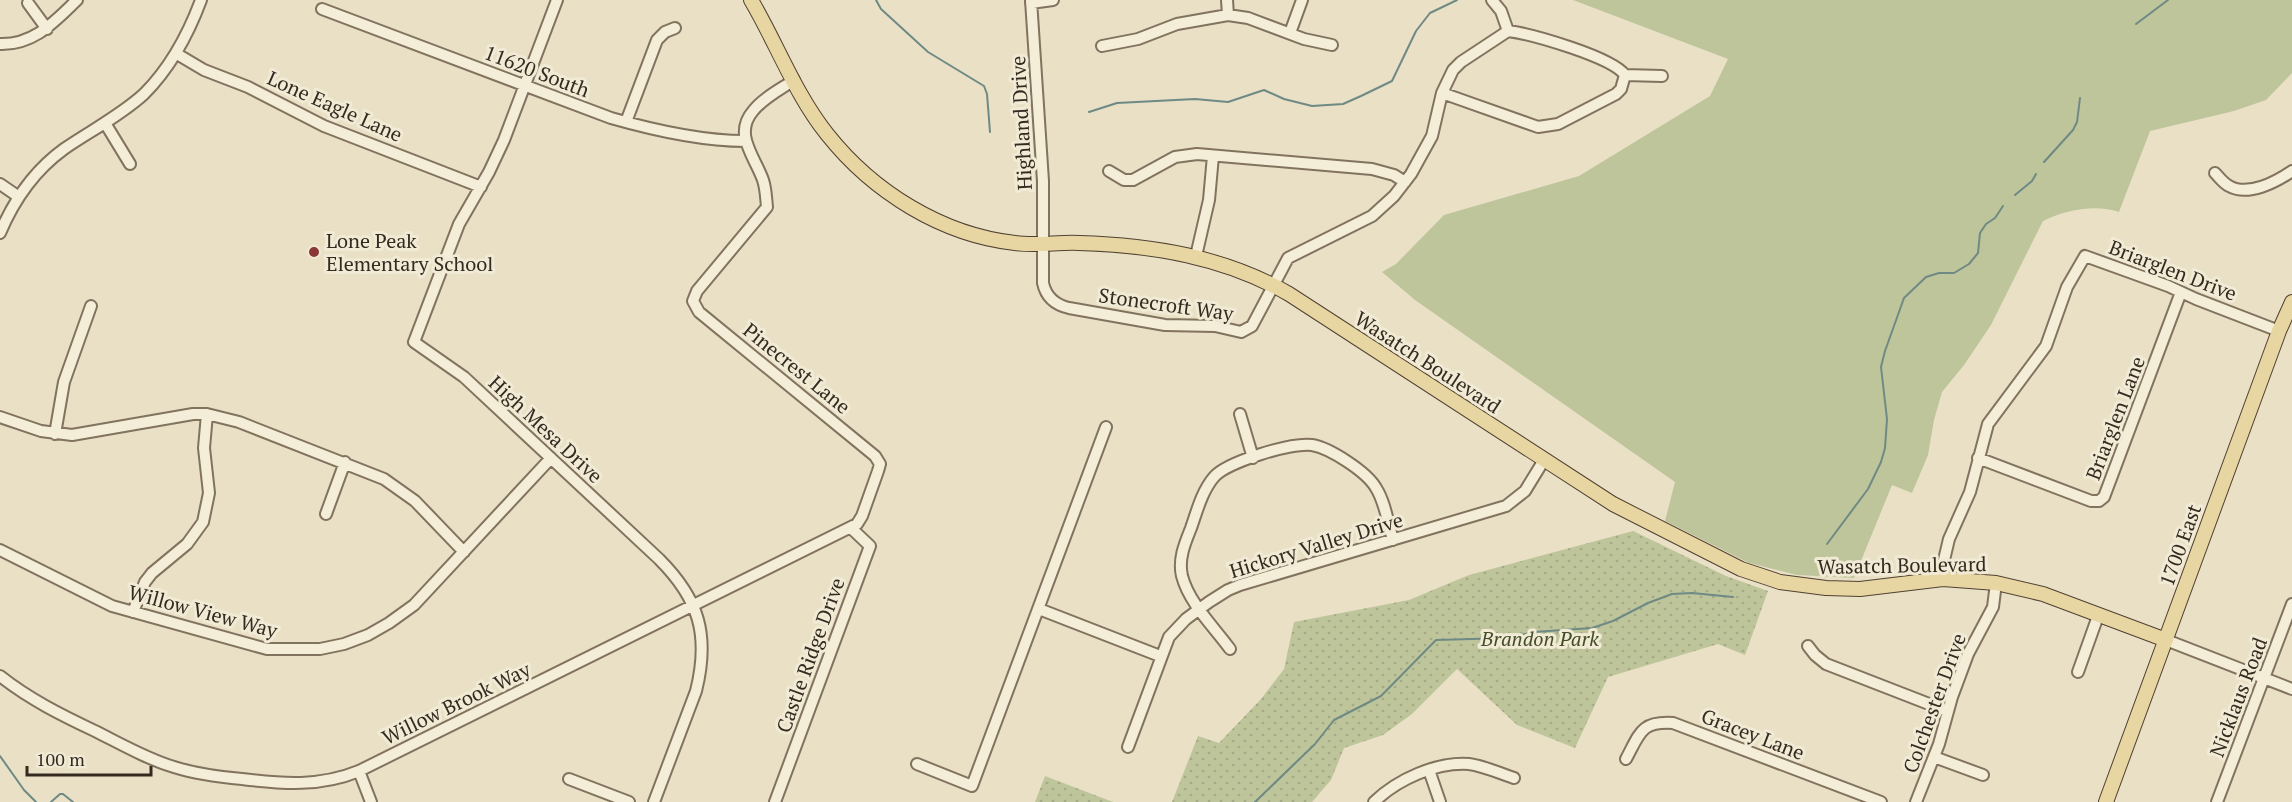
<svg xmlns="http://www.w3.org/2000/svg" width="2292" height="802" font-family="'PT Serif',serif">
	<defs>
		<pattern id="park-dots" width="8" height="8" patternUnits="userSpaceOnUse" patternTransform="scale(1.5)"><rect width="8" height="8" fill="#bfc59b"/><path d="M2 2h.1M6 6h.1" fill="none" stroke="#a5a985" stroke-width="1.8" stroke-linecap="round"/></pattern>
	</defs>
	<rect width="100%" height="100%" fill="#e9e0c6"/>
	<path fill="#bfc59b" d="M1573,0H2292V73L2266,100L2234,111L2150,131L2119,212C2095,204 2066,210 2043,221L1991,325L1964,365L1942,392L1934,420L1928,455L1912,493L1892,485L1854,578L1797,575L1749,563L1665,521L1675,482L1415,300L1382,272L1396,264L1444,215L1579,176L1710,96L1728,59Z"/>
	<path fill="url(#park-dots)" d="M1633,531L1726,576L1768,591L1745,655L1718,644L1608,677L1575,748L1517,725L1457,669L1412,714L1383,735L1344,748L1331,780L1312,802H1172L1198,736L1219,743L1261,699L1284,669L1294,622L1409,600L1469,575Z
		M1045,776L1113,802H1035Z"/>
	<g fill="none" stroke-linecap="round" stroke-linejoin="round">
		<path stroke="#6f8a84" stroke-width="2" d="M876,0L881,9L928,52L984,86L987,94L990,132
			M2136,24L2168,0
			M1089,112L1117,103L1195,99L1228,102L1264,90L1284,99L1312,106L1343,104L1361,96L1392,81L1416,31L1430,13L1457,0
			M2044,162L2073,130L2077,122L2080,98
			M2015,195L2032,181L2036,174
			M1827,544L1868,489L1881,462L1885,448L1887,419L1881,367L1885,351L1904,298L1926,277L1939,273H1954L1969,264L1978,253L1980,233L1986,224L1995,218L2003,206
			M0,756L24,790L36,802
			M51,802L60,794H63L73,802
			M1255,802L1315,744L1334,720L1381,696L1436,640L1507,638L1534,632L1592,628L1613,621L1648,603L1672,594L1692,593L1733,597"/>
		<defs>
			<path id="minor" d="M557,0L504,140L489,172L459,224L414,342L464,377L659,559C699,599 710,635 696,691L654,802
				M1031,0L1043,181V283C1046,297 1056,305 1069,308L1165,325L1215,326L1241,332L1252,326L1288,258L1372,216L1394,196L1411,174L1432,136L1442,93L1453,70L1461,62L1508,31
				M1227,0L1228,15
				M1492,0L1501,11L1508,31
				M28,3L47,29
				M1031,3L1053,0
				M322,9L611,118C653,130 700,141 745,141
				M1508,31C1532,34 1612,57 1625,75L1662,76
				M1290,33L1302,0
				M0,44C34,45 54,22 77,0
				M1102,46L1138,39L1177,24L1228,15L1248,18L1304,39L1332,45
				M177,54L204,70L248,87L324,126L481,187
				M1442,93L1538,127L1558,124L1616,94L1621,89L1625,75
				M626,122L657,40L665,32L675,28
				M105,123L130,164
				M1109,171L1124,180H1133L1175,157L1197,154L1372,169L1394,175L1405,182
				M2215,173C2219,177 2223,183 2229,186C2248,197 2276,182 2292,171
				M0,184L19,197
				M0,233C14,200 35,170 64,149C90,131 120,116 144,94C171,67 188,35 201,0
				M1196,256L1209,200L1213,156
				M1240,414L1253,458
				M0,417L41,431L72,435L193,414H207L239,422L384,479L415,501L464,552
				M55,434L64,382L91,306
				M1978,458L2091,501H2099L2104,497L2181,292
				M326,514L345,462
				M0,550L112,606L267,649H320L344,644L368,635L389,623L414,605L551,458
				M1943,579L1944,560L1949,539L1970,492L1988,424L2046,346L2067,287L2085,256L2168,286L2196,299L2279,331
				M1039,609L1160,656
				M133,612L145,582L152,573L187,544L203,522L209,493L204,448L207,414
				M2166,640L2292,689
				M1808,646L1815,655L1826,664L1947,711
				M1230,649C1214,627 1189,603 1182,576C1178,559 1185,543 1191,528C1197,511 1202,491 1214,477C1227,462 1292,442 1312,445C1330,448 1367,472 1376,488C1385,502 1388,523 1393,540
				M2078,672L2098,616
				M0,676C29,699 61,715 95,731C121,744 147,759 174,767C196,774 219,777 242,779C283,784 320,787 359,771L857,524L862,516L878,471L880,464L875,456L699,312L693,301L697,291L767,207C766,198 766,189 763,180C755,157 733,134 753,111C763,98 781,89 794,80
				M1128,747L1169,637L1186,619L1209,602L1228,590L1240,585L1506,506L1525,491L1544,460
				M1934,757L1983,775
				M1626,759C1640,733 1641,721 1673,723L1881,802
				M917,764L972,786L1106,427
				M1429,770L1440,802
				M359,771L371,802
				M569,779L629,802
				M775,802L870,546L851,528
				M1374,802C1398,779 1436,762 1469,764C1484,766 1499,773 1514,778
				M1916,802L1939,744L1952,697L1968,654L1993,607L1996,583
				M2217,802L2292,604"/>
			<path id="major" d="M751,0C777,44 795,94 827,134C873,192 942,235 1015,243C1037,246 1058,242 1079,243C1152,245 1225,257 1289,294L1613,504L1741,569L1780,582L1826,588L1860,589L1943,579L1996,583L2043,594L2166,640
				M2106,802L2279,331L2292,302"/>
		</defs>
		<use href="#minor" stroke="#82735e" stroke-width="14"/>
		<use href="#major" stroke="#504132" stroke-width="16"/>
		<use href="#minor" stroke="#f4edd8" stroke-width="10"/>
		<use href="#major" stroke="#e7d5a2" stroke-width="14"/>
	</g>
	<circle fill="#8a3835" stroke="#f1ead5" stroke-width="2" cx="314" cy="252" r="6"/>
	<g text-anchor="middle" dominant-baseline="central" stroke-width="6" stroke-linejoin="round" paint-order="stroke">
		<g font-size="20" fill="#342a20" stroke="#f1ead5">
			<text transform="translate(537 71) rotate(21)">11620 South</text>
			<text transform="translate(335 106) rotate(24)">Lone Eagle Lane</text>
			<text transform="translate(1021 123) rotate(-93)">Highland Drive</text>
			<text transform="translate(2173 270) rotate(21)">Briarglen Drive</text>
			<text transform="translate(1166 304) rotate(8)">Stonecroft Way</text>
			<text transform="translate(1428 362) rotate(33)">Wasatch Boulevard</text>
			<text transform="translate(797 368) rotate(39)">Pinecrest Lane</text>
			<text transform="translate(2115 418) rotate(-69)">Briarglen Lane</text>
			<text transform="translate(546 429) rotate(43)">High Mesa Drive</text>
			<text transform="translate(1316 545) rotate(-17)">Hickory Valley Drive</text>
			<text transform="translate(2180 545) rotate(-70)">1700 East</text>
			<text transform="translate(1902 565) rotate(-1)">Wasatch Boulevard</text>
			<text transform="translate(203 611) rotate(15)">Willow View Way</text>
			<text transform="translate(810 655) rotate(-70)">Castle Ridge Drive</text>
			<text transform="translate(2238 697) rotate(-69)">Nicklaus Road</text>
			<text transform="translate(456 703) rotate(-26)">Willow Brook Way</text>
			<text transform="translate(1934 703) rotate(-70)">Colchester Drive</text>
			<text transform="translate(1753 734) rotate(21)">Gracey Lane</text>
		</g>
		<g font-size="20" fill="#342a20" stroke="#f1ead5" text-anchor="start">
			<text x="326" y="240">Lone Peak<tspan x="326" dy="23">Elementary School</tspan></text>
		</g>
		<g font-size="20" font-style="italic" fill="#434e29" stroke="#f1ead5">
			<text x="1540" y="638">Brandon Park</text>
		</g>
	</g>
	<path d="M27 766v9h124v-9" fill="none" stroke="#342a20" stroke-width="3"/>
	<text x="36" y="766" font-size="18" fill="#342a20" stroke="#f1ead5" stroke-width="4.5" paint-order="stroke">100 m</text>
</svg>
